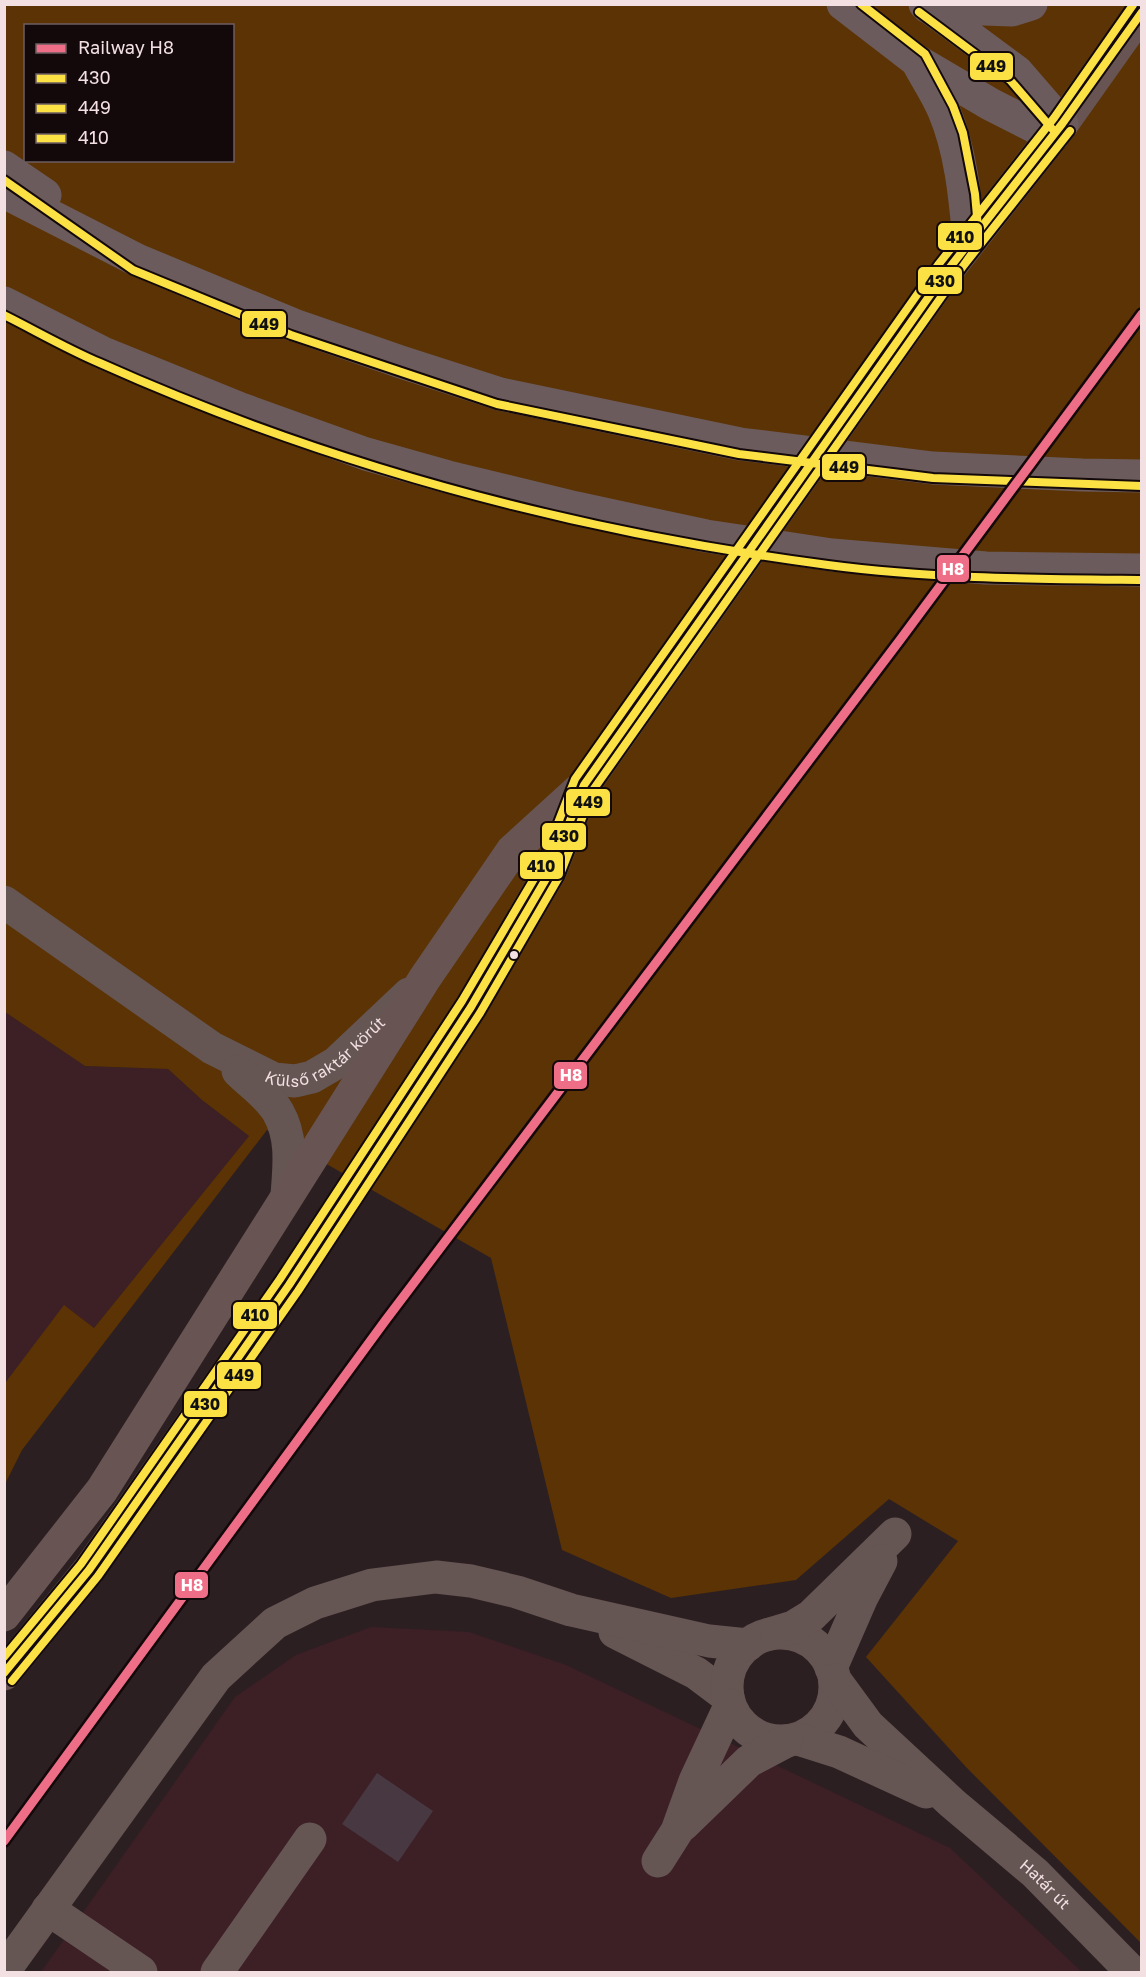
<svg xmlns="http://www.w3.org/2000/svg" width="1146" height="1977" font-family="'Golos Text',sans-serif">
	<rect width="100%" height="100%" fill="#2c1f22"/>
	<path fill="#3d1f26" d="M5,1012L85,1066L168,1069L202,1100L249,1136L94,1328L64,1306L5,1383Z
		M371,1627L469,1632L566,1665L950,1848L1082,1972H41L235,1697L296,1655Z"/>
	<path fill="#5b3305" fill-rule="evenodd" d="M5,5H1141V1943L966,1767L866,1657L958,1541L889,1499L796,1580L671,1598L562,1550L491,1258L267,1130L22,1450L5,1484V1383L64,1305L94,1328L249,1136L202,1100L168,1069L85,1066L5,1012ZM26,26H232V160H26Z"/>
	<path fill="#483841" d="M377,1773L433,1811L398,1862L342,1824Z"/>
	<g fill="none" stroke-linecap="round" stroke-linejoin="round">
		<g stroke="#655553" stroke-width="33">
			<path id="s1" d="M4,902L212,1048L274,1079L295,1081L312,1077L336,1063L409,994"/>
			<path d="M238,1071C251,1084 269,1096 278,1112C293,1138 289,1167 287,1195"/>
			<path d="M615,1632L696,1673L728,1697"/>
			<circle cx="781" cy="1687" r="54"/>
			<path d="M770,1634L793,1627L811,1616L895,1534"/>
			<path d="M831,1668L862,1597L881,1561"/>
			<path id="s2" d="M835,1680L868,1725L952,1803L1035,1873L1132,1972"/>
			<path d="M798,1739L839,1752L926,1792"/>
			<path d="M683,1825L749,1761L787,1741"/>
			<path d="M658,1861L677,1831L695,1781L730,1706"/>
			<path d="M48,1909L141,1972"/>
			<path d="M4,1971L216,1677L275,1623L315,1603L372,1585L436,1577L471,1581L517,1592L571,1610L709,1641L748,1645"/>
			<path d="M217,1972L310,1839"/>
		</g>
		<path stroke="#685553" stroke-width="33" d="M947,271L1062,124L1142,11
			M4,1615L102,1490L425,978L512,851L579,790
			M4,1674L89,1570L289,1285L471,1007L550,872L584,785"/>
		<path stroke="#6c5b5c" stroke-width="33" d="M843,4L917,61L990,104L1053,136
			M925,4L1017,72L1062,124
			M928,7L1012,10L1031,4
			M917,61C926,78 937,94 944,111C961,151 965,197 969,240
			M4,167L45,195
			M4,192L137,260L294,325L401,362L500,394L740,444L933,468L1082,475L1142,476
			M4,303L103,353L241,409L366,454L448,477L576,508L706,536L832,555L986,568L1142,570"/>
		<path stroke="#685553" stroke-width="33" d="M584,785L947,271"/>
		<defs>
			<path id="bus-1" d="M4,1673L89,1570L289,1285L471,1007L550,872L584,785L947,271L1062,124L1142,12"/>
			<path id="bus-2" d="M919,12L1010,80L1054,131
				M4,180L133,270L291,335L497,404L739,454L933,478L1142,486
				M960,270L1070,131
				M4,315C36,331 67,349 100,363C330,466 578,532 828,565C932,579 1037,579 1142,580
				M12,1681L98,1576L298,1291L480,1013L559,877L593,790L978,245L979,239L975,194L963,133L953,106L925,54L861,4"/>
			<path id="bus-3" d="M4,1657L81,1564L280,1279L462,1001L541,867L575,779L938,265L1054,118L1133,5"/>
		</defs>
		<use href="#bus-1" stroke="#13080a" stroke-width="12"/>
		<use href="#bus-2" stroke="#13080a" stroke-width="12"/>
		<use href="#bus-3" stroke="#13080a" stroke-width="12"/>
		<use href="#bus-1" stroke="#fbe143" stroke-width="8"/>
		<use href="#bus-2" stroke="#fbe143" stroke-width="8"/>
		<use href="#bus-3" stroke="#fbe143" stroke-width="8"/>
		<defs>
			<path id="rail-1" d="M4,1841L385,1321L900,640L1142,314"/>
		</defs>
		<use href="#rail-1" stroke="#13080a" stroke-width="14"/>
		<use href="#rail-1" stroke="#ed6e86" stroke-width="9"/>
	</g>
	<circle fill="#f3e0e3" stroke="#13080a" stroke-width="2" cx="514" cy="955" r="5"/>
	<g text-anchor="middle" dominant-baseline="central" stroke-width="4.5" stroke-linejoin="round" paint-order="stroke">
		<g font-size="16" fill="#f3e0e3" stroke="#13080a">
			<text stroke="none"><textPath href="#s1" startOffset="384">Külső raktár körút</textPath></text>
			<text stroke="none"><textPath href="#s2" startOffset="294">Határ út</textPath></text>
		</g>
	</g>
	<g stroke="#13080a" stroke-width="2">
		<rect x="969" y="52" width="45" height="29" rx="6" fill="#fbe143"/>
		<rect x="937" y="222" width="46" height="29" rx="6" fill="#fbe143"/>
		<rect x="917" y="266" width="46" height="29" rx="6" fill="#fbe143"/>
		<rect x="241" y="310" width="46" height="28" rx="6" fill="#fbe143"/>
		<rect x="821" y="453" width="45" height="28" rx="6" fill="#fbe143"/>
		<rect x="936" y="554" width="34" height="29" rx="6" fill="#ed6e86"/>
		<rect x="565" y="788" width="46" height="29" rx="6" fill="#fbe143"/>
		<rect x="541" y="822" width="46" height="29" rx="6" fill="#fbe143"/>
		<rect x="519" y="851" width="45" height="29" rx="6" fill="#fbe143"/>
		<rect x="553" y="1061" width="35" height="29" rx="6" fill="#ed6e86"/>
		<rect x="232" y="1301" width="46" height="29" rx="6" fill="#fbe143"/>
		<rect x="216" y="1361" width="46" height="29" rx="6" fill="#fbe143"/>
		<rect x="183" y="1390" width="45" height="28" rx="6" fill="#fbe143"/>
		<rect x="174" y="1571" width="35" height="28" rx="6" fill="#ed6e86"/>
	</g>
	<g font-size="16" text-anchor="middle" font-weight="bold" fill="#fff">
		<text x="953" y="575">H8</text>
		<text x="571" y="1081">H8</text>
		<text x="192" y="1591">H8</text>
	</g>
	<g font-size="16" text-anchor="middle" font-weight="bold" fill="#111">
		<text x="991" y="72">449</text>
		<text x="960" y="243">410</text>
		<text x="940" y="287">430</text>
		<text x="264" y="330">449</text>
		<text x="844" y="473">449</text>
		<text x="588" y="808">449</text>
		<text x="564" y="842">430</text>
		<text x="541" y="872">410</text>
		<text x="255" y="1321">410</text>
		<text x="239" y="1381">449</text>
		<text x="205" y="1410">430</text>
	</g>
	<rect width="1146" height="1977" fill="none" stroke="#f3e0e3" stroke-width="12"/>
	<rect x="24" y="24" width="210" height="138" fill="#13080a" stroke="#6d5e61" stroke-width="1.5"/>
	<rect x="36" y="44" width="30" height="9" fill="#ed6e86" stroke="#6d5e61" stroke-width="1.5"/>
	<text x="78" y="54" font-size="18" fill="#f3e0e3">Railway H8</text>
	<rect x="36" y="74" width="30" height="9" fill="#fbe143" stroke="#6d5e61" stroke-width="1.5"/>
	<text x="78" y="84" font-size="18" fill="#f3e0e3">430</text>
	<rect x="36" y="104" width="30" height="9" fill="#fbe143" stroke="#6d5e61" stroke-width="1.5"/>
	<text x="78" y="114" font-size="18" fill="#f3e0e3">449</text>
	<rect x="36" y="134" width="30" height="9" fill="#fbe143" stroke="#6d5e61" stroke-width="1.5"/>
	<text x="78" y="144" font-size="18" fill="#f3e0e3">410</text>
</svg>
